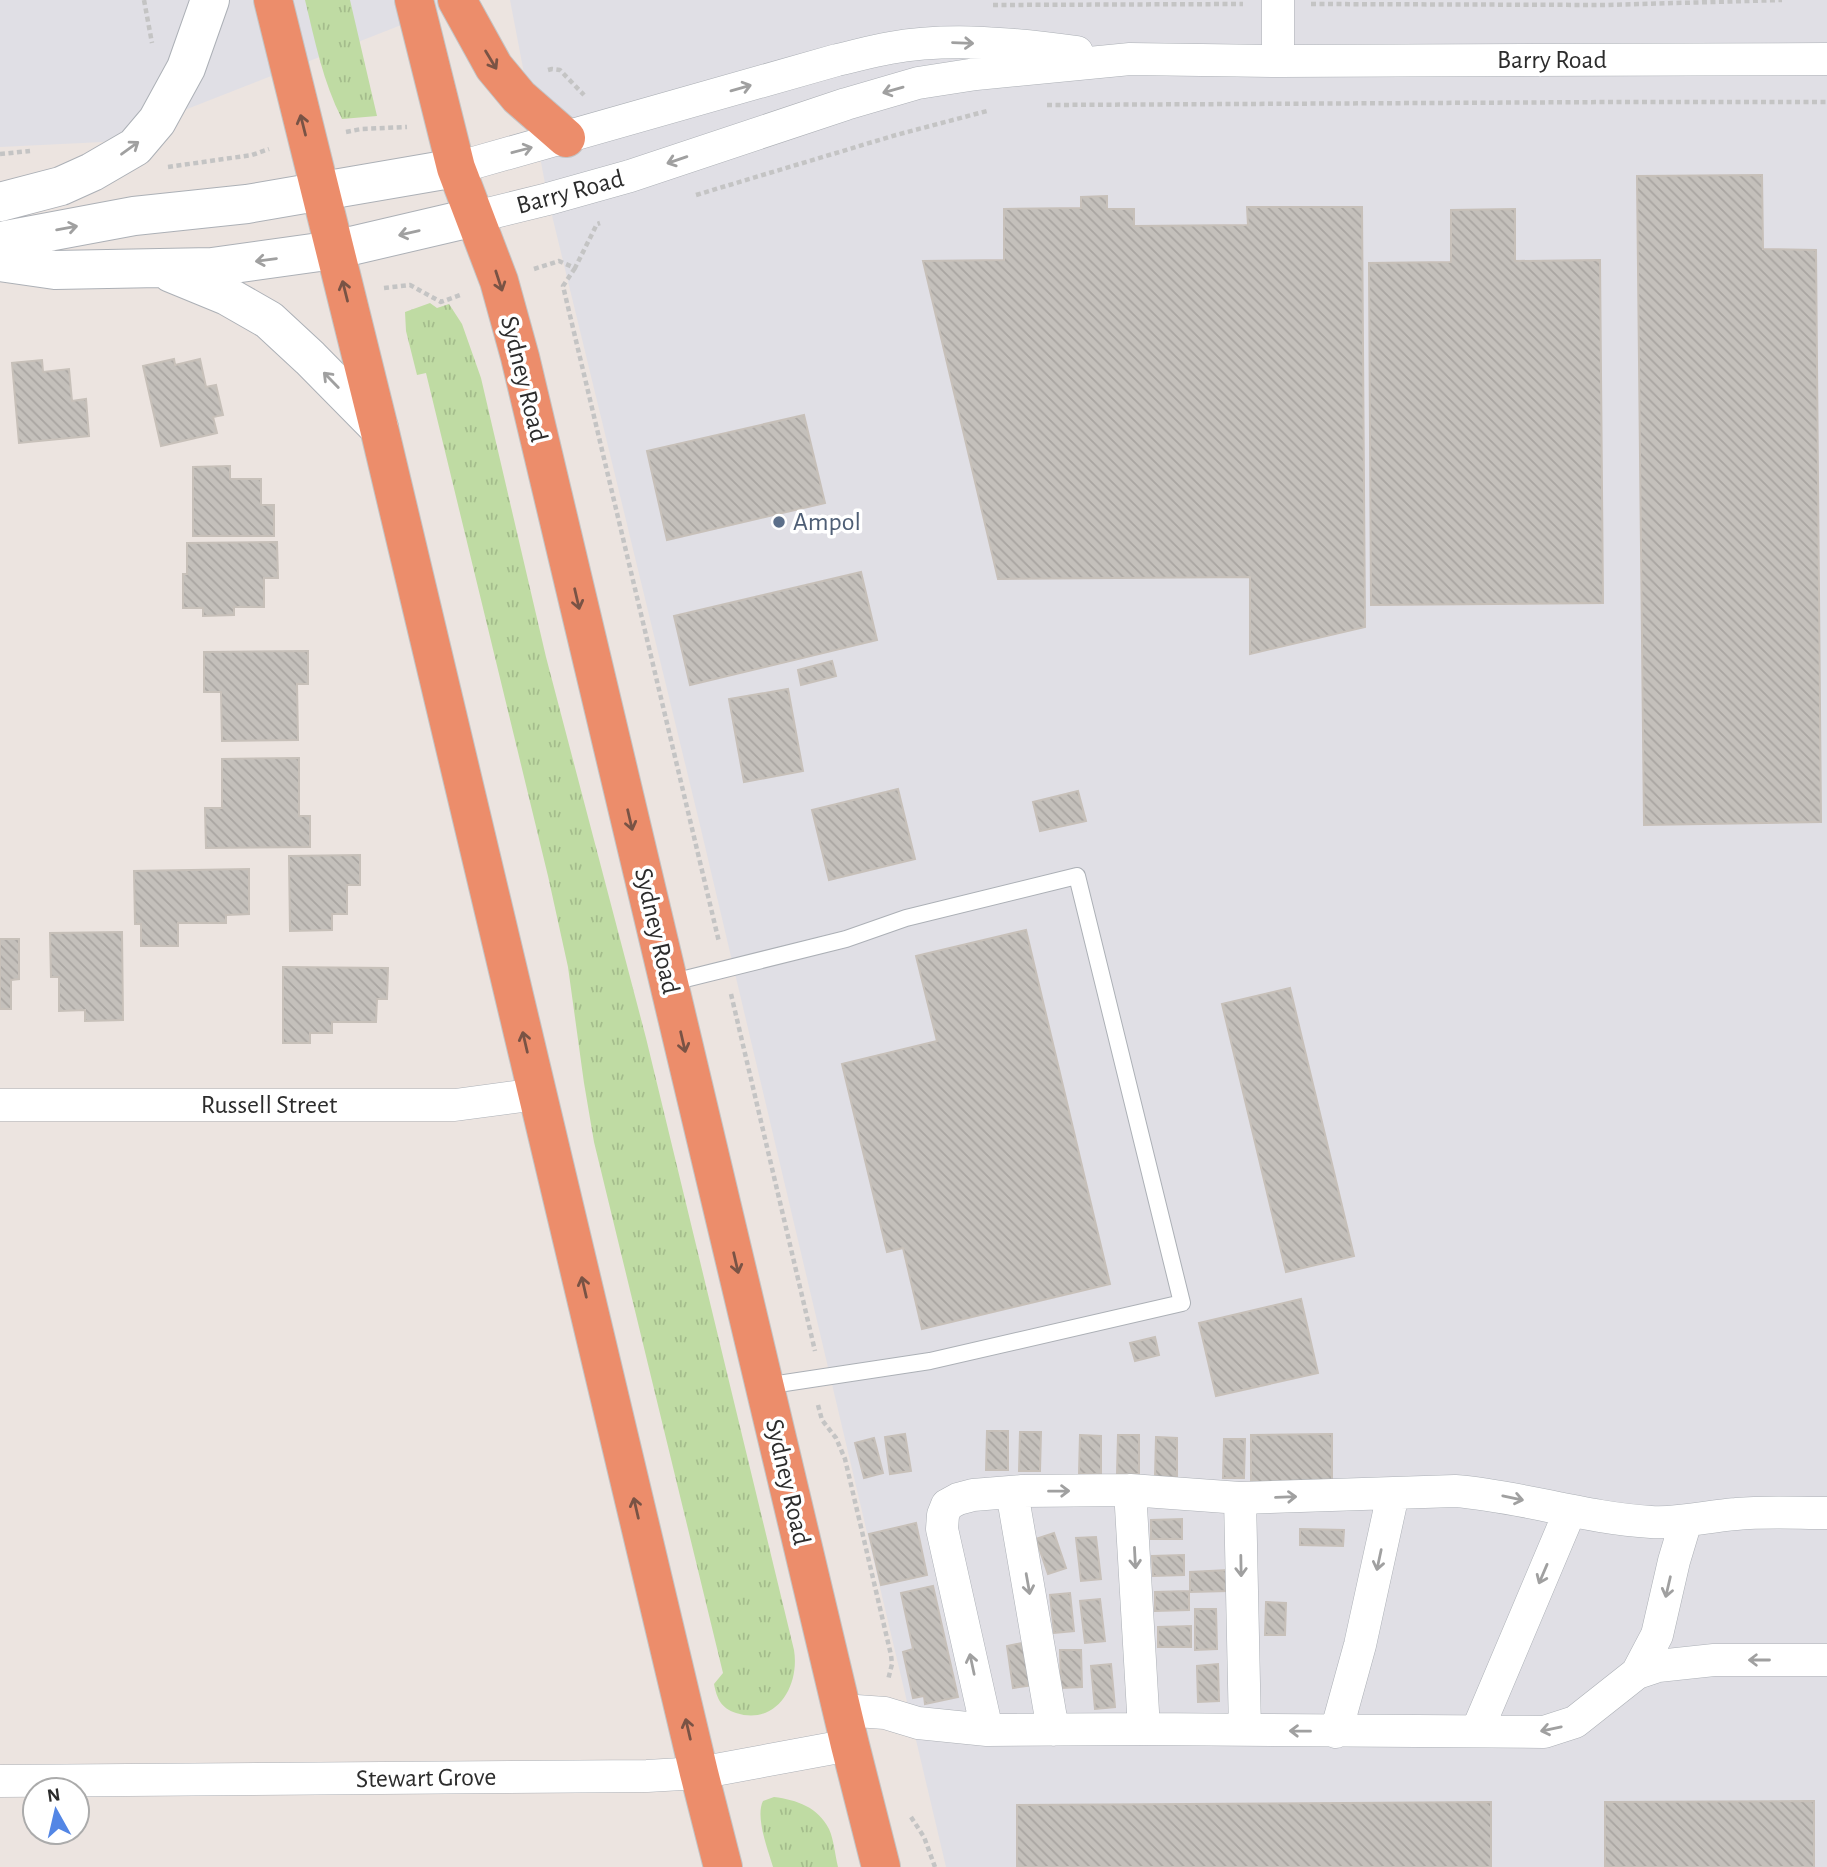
<svg xmlns="http://www.w3.org/2000/svg" width="1827" height="1867" font-family="'Alegreya Sans',sans-serif">
	<defs>
		<pattern id="grass-tufts" width="24" height="20" patternUnits="userSpaceOnUse" patternTransform="scale(1.75)"><rect width="24" height="20" fill="#bfdba3"/><path d="M3 7l-1-3M5 7V3M7 7l1-3M15 17l-1-3M17 17v-4M19 17l1-3" fill="none" stroke="#a4bc8c"/></pattern>
		<pattern id="building-back-hatch" width="6" height="6" patternUnits="userSpaceOnUse" patternTransform="scale(1.75)"><rect width="6" height="6" fill="#c4c0bb"/><path d="M-1 5l2 2M0 0l6 6M5-1l2 2" fill="none" stroke="#a9a5a1"/></pattern>
	</defs>
	<rect width="100%" height="100%" fill="#ece4e0"/>
	<path fill="#e0dfe5" d="M0,0H465L103,142L0,147Z
		M510,0H1827V1867H946L699,821L548,199Z"/>
	<path fill="url(#grass-tufts)" d="M305,0H350L377,116L342,119C323,82 315,41 305,0Z
		M430,303L437,308L449,304L462,324L481,378L546,657L646,1038L794,1650C800,1686 776,1726 736,1713C721,1708 717,1699 714,1684L723,1673L594,1142L584,1083L568,967L548,876L426,373L417,375L406,331L405,312Z
		M774,1797C797,1800 818,1807 829,1829C834,1840 835,1855 838,1867H773C768,1850 755,1817 763,1801Z"/>
	<path fill="url(#building-back-hatch)" stroke="#c7c0b9" stroke-width="2" d="M1762,175L1763,249L1816,250L1821,822L1644,825L1637,176Z
		M1107,196V209H1134V226L1248,225L1247,207H1362L1365,627L1250,654V577L998,579L923,261L1004,260V209L1081,208V197Z
		M1515,209V261L1600,260L1603,603L1371,605L1369,263L1451,262V210Z
		M174,359L175,365L200,359L206,387L216,385L223,415L213,417L217,433L161,446L143,366Z
		M42,360L43,372L69,369L72,401L86,399L89,436L19,443L12,363Z
		M804,415L825,503L667,540L647,451Z
		M230,466V479H261V505H274V536H193V467Z
		M277,542L278,578H264V607H234V615L203,616V608H183V574H187V543Z
		M861,572L877,640L690,685L674,616Z
		M308,651V684H297L298,740L222,741L221,692H204V652Z
		M832,661L836,676L801,685L798,670Z
		M788,689L803,771L744,782L729,699Z
		M299,758V816H310V847L206,848L205,808H222V759Z
		M898,789L915,859L829,880L812,810Z
		M1078,791L1086,821L1040,831L1033,802Z
		M360,855V885H347V914H332V930L290,931L289,856Z
		M249,869V914L226,915V923H178V946H141V924H135L134,871Z
		M1026,930L1110,1284L922,1329L903,1248L887,1252L842,1064L937,1041L916,956Z
		M122,932L123,1020L85,1021V1010L59,1011V977H51L50,933Z
		M0,939H19V979L11,980V1009H0Z
		M283,967L388,968L387,999H377L376,1022H332V1033H310V1043H283Z
		M1290,988L1354,1256L1286,1272L1222,1004Z
		M1301,1299L1318,1373L1216,1396L1199,1323Z
		M1155,1337L1159,1355L1135,1361L1130,1343Z
		M987,1431H1008V1470H986Z
		M1020,1432H1041L1040,1471H1019Z
		M905,1434L911,1471L890,1474L885,1437Z
		M1332,1434V1484H1251V1435Z
		M1080,1435L1101,1436V1474H1079Z
		M1118,1435H1139V1474H1117Z
		M1156,1437L1177,1438V1477H1155Z
		M874,1438L883,1473L864,1478L855,1443Z
		M1224,1439H1245L1244,1478H1223Z
		M1182,1519V1539H1151V1520Z
		M916,1523L927,1575L881,1585L869,1534Z
		M1300,1529L1344,1530L1343,1546L1300,1545Z
		M1054,1533L1066,1568L1048,1574L1036,1539Z
		M1096,1537L1101,1579L1081,1581L1076,1538Z
		M1184,1555V1575L1153,1576L1152,1556Z
		M1228,1570V1591L1190,1592V1572Z
		M933,1586L958,1697L925,1704L924,1696L913,1698L903,1652L913,1649L901,1593Z
		M1189,1591V1610L1155,1611V1592Z
		M1070,1593L1074,1631L1054,1633L1050,1595Z
		M1100,1599L1105,1641L1085,1643L1080,1601Z
		M1266,1602L1286,1603L1285,1635H1265Z
		M1195,1609H1216L1217,1649L1195,1650Z
		M1191,1626V1647H1158V1627Z
		M1027,1642L1034,1685L1013,1688L1007,1646Z
		M1060,1650H1081L1082,1687L1061,1688Z
		M1111,1664L1115,1707L1095,1709L1091,1666Z
		M1218,1664L1219,1701L1198,1702L1197,1666Z
		M1814,1801V1867H1605V1802Z
		M1491,1802V1867H1017V1805Z"/>
	<g fill="none" stroke-linecap="round" stroke-linejoin="round">
		<defs>
			<path id="lane" d="M669,983L846,939L906,918L1077,876L1182,1303L930,1361L765,1386"/>
			<path id="street" d="M1278,61V0
				M456,168L837,60C855,56 872,51 890,48C951,37 1016,44 1077,52
				M475,217L548,199L630,176L846,104L918,83L976,74L1130,59L1278,61L1827,59
				M0,1105H455L538,1094
				M1130,1490L1144,1729
				M1012,1492L1053,1730
				M1240,1498L1245,1730
				M1637,1673L1657,1635L1674,1561L1686,1521
				M842,1710L885,1713L918,1723L987,1730L1144,1729L1544,1732L1575,1722L1637,1673L1658,1666L1714,1660H1827
				M987,1730L942,1529L943,1515L947,1505L958,1499L973,1495L1022,1491L1130,1490L1240,1498L1455,1491C1521,1496 1584,1518 1651,1522C1679,1524 1708,1516 1736,1514C1766,1511 1797,1513 1827,1513
				M1477,1731L1570,1511
				M1336,1732L1360,1645L1393,1494
				M0,1781L647,1776L699,1773L850,1745"/>
			<path id="secondary" d="M0,202L61,186L92,172L135,147L157,121L186,68L210,0
				M0,241L134,216L247,204L456,168
				M0,262L55,270L212,267L334,250L475,217
				M171,273L227,296L269,320L310,358L379,428"/>
			<path id="highway" d="M273,0L379,428L699,1773L723,1867
				M414,0L456,168L499,281L520,357L850,1745L881,1867
				M457,0L494,67L519,97L566,138"/>
		</defs>
		<use href="#lane" stroke="#acb0b6" stroke-width="18"/>
		<use href="#street" stroke="#acb0b6" stroke-width="33"/>
		<use href="#secondary" stroke="#acb0b6" stroke-width="40"/>
		<use href="#highway" stroke="#c4c4c4" stroke-width="40"/>
		<path stroke="#c4c4c4" stroke-width="4.5" stroke-dasharray="5 3.5" stroke-linecap="butt" d="M144,0L152,43
			M1311,4L1607,5L1782,0
			M993,5L1243,4
			M548,70L552,69L560,70L584,95
			M1047,105L1618,102H1827
			M346,132L361,129L407,127
			M0,154L30,151
			M168,167L252,155L269,149
			M696,195L896,135L987,111
			M575,268L563,286L719,942
			M534,269L559,261L575,268L597,224L600,223
			M384,288L410,285L441,302L463,294
			M731,994L815,1351
			M818,1405L822,1420L836,1438L845,1459L891,1655L892,1664L888,1680
			M911,1817L924,1837L935,1867"/>
		<use href="#lane" stroke="#fff" stroke-width="16"/>
		<use href="#street" stroke="#fff" stroke-width="32"/>
		<use href="#secondary" stroke="#fff" stroke-width="38"/>
		<use href="#highway" stroke="#ec8d6b" stroke-width="38"/>
	</g>
	<defs><path id="oneway-shaft" d="M-6 0H5M1.5-3L5.5 0L1.5 3" fill="none" stroke-width="1.6" stroke-linecap="round" stroke-linejoin="round" transform="scale(1.75)"/></defs>
	<g stroke="#a0a0a0">
		<use href="#oneway-shaft" transform="translate(963 43) rotate(2)"/>
		<use href="#oneway-shaft" transform="translate(741 88) rotate(-16)"/>
		<use href="#oneway-shaft" transform="translate(893 90) rotate(164)"/>
		<use href="#oneway-shaft" transform="translate(130 148) rotate(-36)"/>
		<use href="#oneway-shaft" transform="translate(522 150) rotate(-15)"/>
		<use href="#oneway-shaft" transform="translate(677 160) rotate(161)"/>
		<use href="#oneway-shaft" transform="translate(67 228) rotate(-10)"/>
		<use href="#oneway-shaft" transform="translate(409 233) rotate(167)"/>
		<use href="#oneway-shaft" transform="translate(266 260) rotate(172)"/>
		<use href="#oneway-shaft" transform="translate(331 380) rotate(-134)"/>
		<use href="#oneway-shaft" transform="translate(1059 1491) rotate(-1)"/>
		<use href="#oneway-shaft" transform="translate(1286 1497) rotate(-2)"/>
		<use href="#oneway-shaft" transform="translate(1513 1498) rotate(12)"/>
		<use href="#oneway-shaft" transform="translate(1135 1558) rotate(87)"/>
		<use href="#oneway-shaft" transform="translate(1379 1560) rotate(102)"/>
		<use href="#oneway-shaft" transform="translate(1241 1566) rotate(89)"/>
		<use href="#oneway-shaft" transform="translate(1543 1574) rotate(113)"/>
		<use href="#oneway-shaft" transform="translate(1028 1584) rotate(80)"/>
		<use href="#oneway-shaft" transform="translate(1668 1587) rotate(103)"/>
		<use href="#oneway-shaft" transform="translate(1759 1660) rotate(-180)"/>
		<use href="#oneway-shaft" transform="translate(972 1664) rotate(-102)"/>
		<use href="#oneway-shaft" transform="translate(1551 1729) rotate(168)"/>
		<use href="#oneway-shaft" transform="translate(1300 1731) rotate(-179)"/>
	</g>
	<g stroke="#795345">
		<use href="#oneway-shaft" transform="translate(491 60) rotate(59)"/>
		<use href="#oneway-shaft" transform="translate(303 125) rotate(-104)"/>
		<use href="#oneway-shaft" transform="translate(499 281) rotate(72)"/>
		<use href="#oneway-shaft" transform="translate(345 291) rotate(-104)"/>
		<use href="#oneway-shaft" transform="translate(577 599) rotate(77)"/>
		<use href="#oneway-shaft" transform="translate(630 820) rotate(77)"/>
		<use href="#oneway-shaft" transform="translate(525 1042) rotate(-103)"/>
		<use href="#oneway-shaft" transform="translate(683 1042) rotate(77)"/>
		<use href="#oneway-shaft" transform="translate(736 1263) rotate(77)"/>
		<use href="#oneway-shaft" transform="translate(584 1287) rotate(-103)"/>
		<use href="#oneway-shaft" transform="translate(636 1508) rotate(-103)"/>
		<use href="#oneway-shaft" transform="translate(688 1729) rotate(-103)"/>
	</g>
	<circle fill="#5c6f8a" stroke="#fff" stroke-width="2.5" cx="779" cy="522" r="7"/>
	<g text-anchor="middle" dominant-baseline="central" stroke-width="7" stroke-linejoin="round" paint-order="stroke">
		<g font-size="26" fill="#2c2c2c" stroke="#fff">
			<text x="1552" y="60">Barry Road</text>
			<text transform="translate(570 192) rotate(-15)">Barry Road</text>
			<text transform="translate(524 379) rotate(76)">Sydney Road</text>
			<text transform="translate(657 931) rotate(77)">Sydney Road</text>
			<text x="269" y="1105">Russell Street</text>
			<text transform="translate(788 1482) rotate(77)">Sydney Road</text>
			<text transform="translate(426 1778) rotate(-1)">Stewart Grove</text>
		</g>
		<g font-size="26" fill="#4e5e75" stroke="#fff" text-anchor="start">
			<text x="793" y="522">Ampol</text>
		</g>
	</g>
	<g transform="translate(56 1811) rotate(352)"><circle r="33" fill="#ffffff" stroke="#ababab" stroke-width="2"/>
	<path d="M0-5L12 26L0 18L-12 26Z" fill="#5386e5"/>
	<text y="-10" font-size="19" font-weight="bold" text-anchor="middle" fill="#2c2c2c">N</text>
	</g>
</svg>
